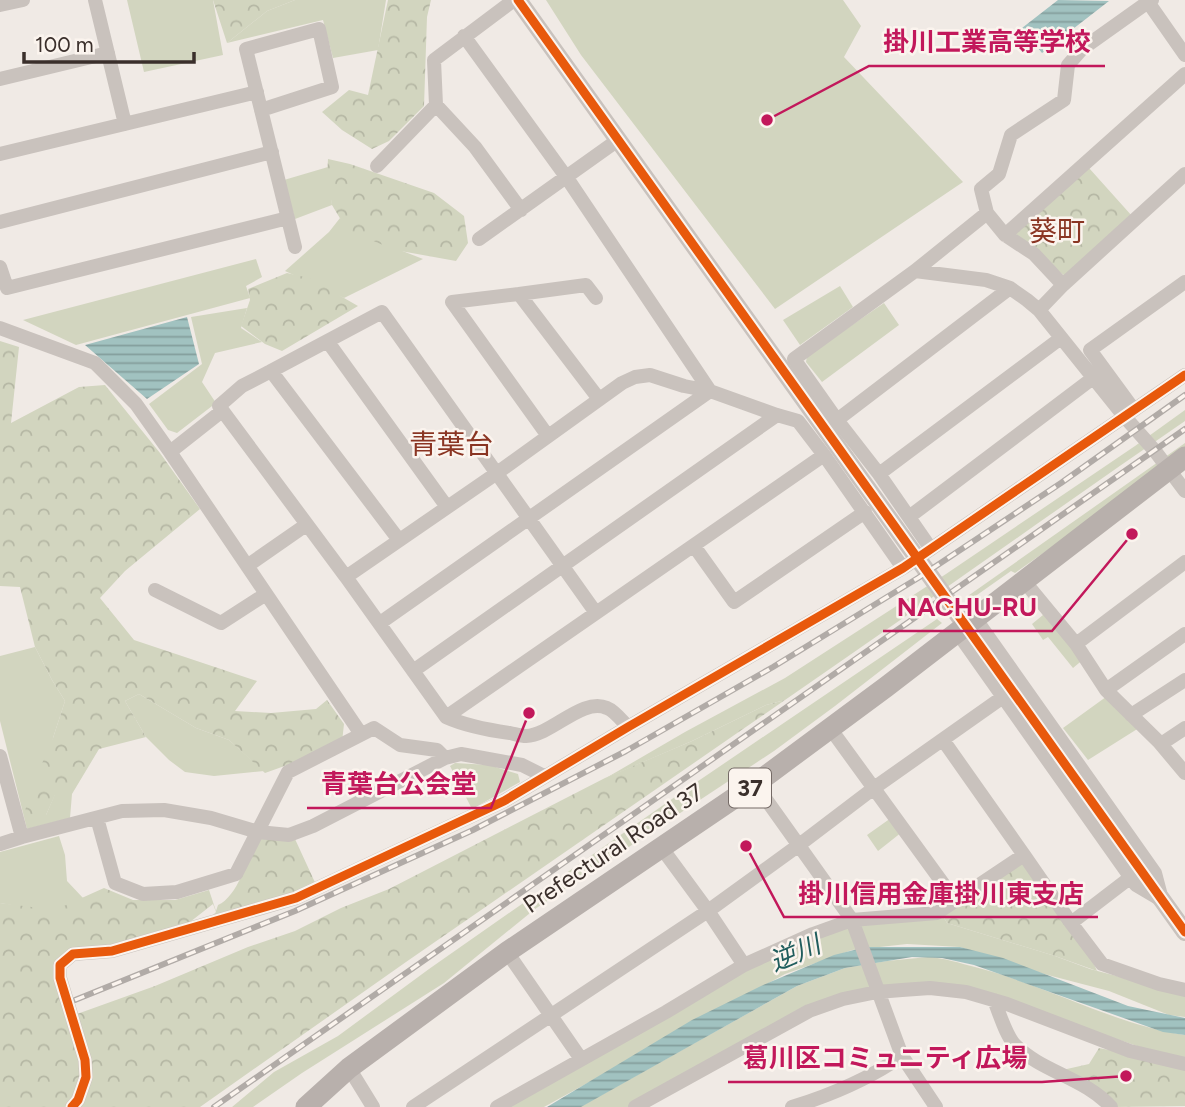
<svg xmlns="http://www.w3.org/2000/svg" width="1185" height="1107" font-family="Figtree,'Noto Sans JP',sans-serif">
	<defs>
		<pattern id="forest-crowns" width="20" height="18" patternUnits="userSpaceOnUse" patternTransform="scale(1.75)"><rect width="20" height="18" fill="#d2d5bf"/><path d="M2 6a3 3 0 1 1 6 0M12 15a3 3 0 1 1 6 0" fill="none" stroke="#b5b7a4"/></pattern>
		<pattern id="water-rules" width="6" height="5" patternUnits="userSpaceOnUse" patternTransform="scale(1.75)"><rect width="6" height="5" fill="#a1c2c0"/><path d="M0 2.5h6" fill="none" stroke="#849e9c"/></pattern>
	</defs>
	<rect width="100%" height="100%" fill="#f0eae5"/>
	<path fill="#d2d5bf" d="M127,0H213L223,55L144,72Z
		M295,0H386L378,50L333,58L323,20L227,43L267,11Z
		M546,0H843L861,26L844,57L963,182L775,309L581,55Z
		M328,167L332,205L295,219L284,180Z
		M340,218L351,231L423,259L344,298L285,271L329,232Z
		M256,259L262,277L246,286L250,298L76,345L23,320Z
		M840,286L853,307L800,345L783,320Z
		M884,303L899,325L822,382L806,362L807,356Z
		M247,308L241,328L262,342L215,353L202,382L216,403L177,433L168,430L149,404L202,364L191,317Z
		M1185,410V421C1051,513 919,608 785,700L766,705L692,741L606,778L685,732L785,678L946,574L1135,446Z
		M1185,443V453L1015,573L1011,571L967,602L965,598Z
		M1027,596L1085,658L1073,668L1048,637L1043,640L1032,624L1043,615Z
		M937,619L942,623L835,706L774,751L535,909L444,983L302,1073L253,1107H232L274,1072L338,1036L429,969L682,792Z
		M35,647L52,680L65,701L53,738L46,815L55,794H72L70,818L27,829L0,721V656Z
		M139,694L196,728L229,740L264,771L214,776L185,772L169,760L146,737L125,701Z
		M1110,694L1142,726L1088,760L1063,728Z
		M455,763L489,765L518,774L520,782L472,809L450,766Z
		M891,818L902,832L878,851L867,835Z
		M59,836L65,855L67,881L83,898L57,913L0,903V852Z
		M943,916L947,923L1055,956L1090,969L1185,994V1017L1169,1015L1109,991L1044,974L960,947L907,944L852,950L785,974L544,1107H499L737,971L848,927Z
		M928,957C945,958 959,963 975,967C1046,985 1112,1024 1185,1035V1061L1175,1059L965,987L845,997L635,1107H580L797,986L845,968L887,961Z"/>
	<path fill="url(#forest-crowns)" d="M213,0H295L267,11L227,43Z
		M388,0H431L427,17L424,106L389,141L372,149L342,130L322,112L349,90L368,95Z
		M328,159L350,164L434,193L464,216L468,243L456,261L395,250L347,230L332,205L327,177Z
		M1089,168L1132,216L1065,276L1017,239L1016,233Z
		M287,273L309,278L358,306L282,351L265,344L241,326L250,300L248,289Z
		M0,341L19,347L11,423L79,387L105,385L160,453L200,509L125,571L100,598L134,640L257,681L235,711L271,713L316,709L327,700L344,724L342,742L307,758L265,773L229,740L196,728L139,694L125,701L146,737L99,749L72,794L55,795L46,815L36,820H30L25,811L31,789L53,738L65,701L52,680L35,647L20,587L0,586Z
		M785,700L406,962L200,1107H0V903L55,910L104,888L133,900H175L209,890L216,911L218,905C239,896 250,853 258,832L295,839L318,889L210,918L216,912L213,904L190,922L60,965L77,1014L155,986L248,947L295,931L341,908L389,889L605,778L692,741L766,705Z
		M1027,863L1091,957L1097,971L1055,956L947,923L943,916L1017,865Z
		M1099,1048L1185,1065V1106L1112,1107L1058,1071L1089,1064Z"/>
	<path fill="url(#water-rules)" d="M1058,0L1109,1L1042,53L1022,28Z
		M187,317L199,364L147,399L85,345Z
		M866,947H960L1003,958L1128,1006L1185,1018V1035L1163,1032L974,965L942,958L912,957L845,968L797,986L581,1107H547L692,1020L761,986L834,955Z"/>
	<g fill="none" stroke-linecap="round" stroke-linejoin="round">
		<path stroke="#c9c2bd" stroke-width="14" d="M95,0L125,124
			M1152,0L1148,2L1185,55
			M0,5L23,0
			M464,36L567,178L710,391
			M0,79L108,53
			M436,105L475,147L521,210
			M261,110L332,87L319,29L246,49L295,247
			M0,154L257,92
			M377,166L436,105L434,60L514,0
			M0,222L272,152
			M1005,235L1185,74
			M479,239L618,140
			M0,267L7,288L288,218
			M915,271L987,213
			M1063,285L1034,254L1005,235L987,213L981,189L999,174L1011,135L1064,100L1068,65L1082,49L1148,2
			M519,294L452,302L548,436
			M596,298L586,285L519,294L599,399
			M1039,310L1063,285L1185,174
			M0,328L95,363L136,404L170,452
			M328,342L447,507
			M271,371L242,386L219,406L346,577
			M1134,410L1090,350L1185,282
			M222,411L170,452L361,734
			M837,420L794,359L915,271L986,280L1010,288L1027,300L1039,310L1124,416L1155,451L1185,491
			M879,474L1061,338
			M909,517L1093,378
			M399,540L271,371L382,312L596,613
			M694,546L734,602L865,512
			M931,549L879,474L837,420L1010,288
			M247,566L306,525
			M1024,581L1076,644L1106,690L1159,742L1185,773
			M155,590L221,623L266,594
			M975,618L1155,873L1160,892
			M380,623L710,391
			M957,632L1136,885L1158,898
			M1076,644L1185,562
			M413,671L777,415
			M1106,690L1185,634
			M1131,715L1185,680
			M446,717L824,455
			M628,727C622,721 615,711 607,708C582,697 552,735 526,736C521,736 515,734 510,733C488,730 466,726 446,717L346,577L497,473L622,383L635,377L650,375L684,386L710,391L777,415L798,421L824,455L903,568
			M830,728L955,900
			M943,740L1024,855
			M1161,744L1185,728
			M0,756L22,837L0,844
			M755,784L852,920L902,1056L936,1107
			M97,818L115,883L143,894L177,892L236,874L288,772L374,728L400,745L437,750L445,758
			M22,837L122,811L164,810L211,818L258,832L289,835L313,826L445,758L461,754L522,765L544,776
			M661,847L708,911L744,965
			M1071,923L1131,877
			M507,952L581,1059
			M994,1000C999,1012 1006,1036 1015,1045C1042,1072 1085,1078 1111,1107
			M349,1068L373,1107
			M72,1107L78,1100L86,1077L85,1060L60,978V965L73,954L112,951L296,898L504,801L628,727L903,568L1185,375
			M413,1107L708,911L799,845L874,788L1003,697
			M497,1107L666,1012L744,965L813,934L852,920L937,913L1024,855L1071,923L1102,964L1159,984L1185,990
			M635,1107L809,1011L843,999L877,992L902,990L930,988L966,992L1007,1004L1130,1051L1185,1064
			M792,1107C828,1096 870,1078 902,1056"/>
		<path stroke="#c9c2bd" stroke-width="18" d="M518,0L1185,932"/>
		<path stroke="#b8b0ac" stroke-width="21" d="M306,1107L349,1068L507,952L755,784L886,687L1185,457"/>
		<defs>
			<path id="rail" d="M75,1000L295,911L473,830L626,751L773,667L918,578L1061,483L1185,395
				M214,1107L1185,429"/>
		</defs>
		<use href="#rail" stroke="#b1aba7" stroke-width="6"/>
		<use href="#rail" stroke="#fbf4ee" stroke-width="3.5" stroke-dasharray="10" stroke-linecap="butt"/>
		<defs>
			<path id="cycleway" d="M518,0L1185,932
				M72,1107L78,1100L86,1077L85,1060L60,978V965L73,954L112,951L296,898L504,801L628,727L903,568L1185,375"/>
		</defs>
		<use href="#cycleway" stroke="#fbf4ee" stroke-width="13"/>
		<use href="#cycleway" stroke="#e8590c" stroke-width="9"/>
	</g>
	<g text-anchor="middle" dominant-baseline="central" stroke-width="5" stroke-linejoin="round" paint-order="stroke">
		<rect fill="#fbf4ee" stroke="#746a66" stroke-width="2" x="729" y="768.5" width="42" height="39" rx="5"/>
		<g font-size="23" font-weight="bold" fill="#3a2f2b">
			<text x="750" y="788">37</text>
		</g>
		<g font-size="24" fill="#3a2f2b" stroke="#fbf4ee">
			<text transform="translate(613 848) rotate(-34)">Prefectural Road 37</text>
		</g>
		<g font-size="26" font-style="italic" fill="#205d5d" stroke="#fbf4ee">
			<text transform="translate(795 953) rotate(-23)">逆川</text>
		</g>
		<g font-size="28" fill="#8a3523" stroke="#fbf4ee">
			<text x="1057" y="231">葵町</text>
			<text x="451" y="444">青葉台</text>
		</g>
	</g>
	<path fill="none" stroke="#c2185b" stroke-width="2.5" d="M767 120L869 66H1105M1132 534L1052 631H883M529 713L491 808H307M746 846L784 917H1098M1126 1076L1042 1082H728"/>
	<g fill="#c2185b" stroke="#fbf4ee" stroke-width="2.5">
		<circle cx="767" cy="120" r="7"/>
		<circle cx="1132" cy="534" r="7"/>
		<circle cx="529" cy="713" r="7"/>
		<circle cx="746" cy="846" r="7"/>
		<circle cx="1126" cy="1076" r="7"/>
	</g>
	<g font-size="26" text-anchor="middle" font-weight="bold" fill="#c2185b" stroke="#fbf4ee" stroke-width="5" stroke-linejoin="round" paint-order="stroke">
		<text x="987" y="51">掛川工業高等学校</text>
		<text x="967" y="616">NACHU-RU</text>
		<text x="399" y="793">青葉台公会堂</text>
		<text x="941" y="903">掛川信用金庫掛川東支店</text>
		<text x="885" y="1067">葛川区コミュニティ広場</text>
	</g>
	<path d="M24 52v10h170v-10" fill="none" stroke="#3a2f2b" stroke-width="3.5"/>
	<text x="35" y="52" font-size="21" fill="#3a2f2b" stroke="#fbf4ee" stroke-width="5" paint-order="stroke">100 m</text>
</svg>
